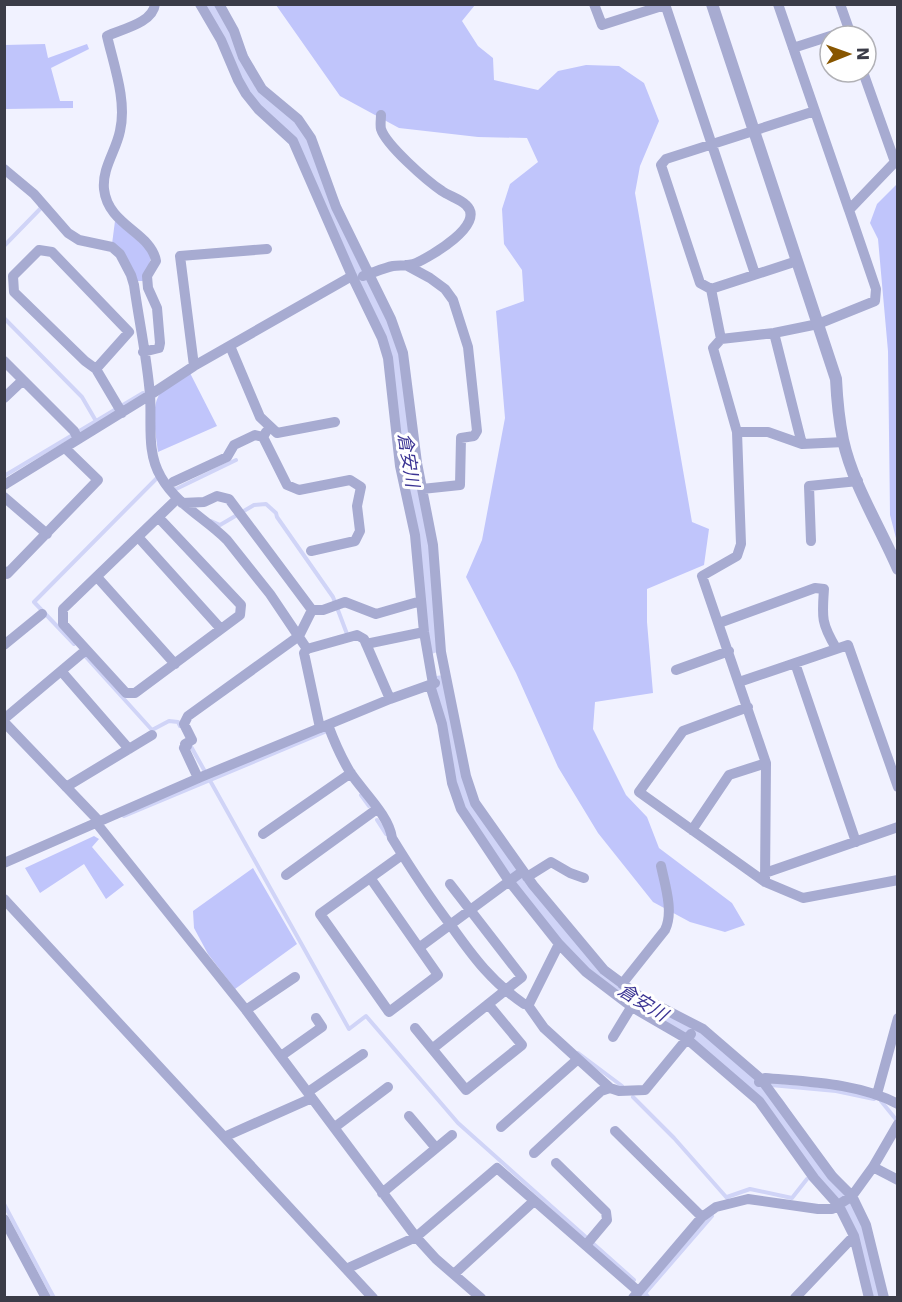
<svg xmlns="http://www.w3.org/2000/svg" width="902" height="1302" font-family="'DejaVu Sans','Noto Sans JP',sans-serif">
	<rect width="100%" height="100%" fill="#f1f2ff"/>
	<path fill="#c0c5fb" d="M276,5H475L462,21L478,46L493,58L494,80L538,90L558,71L586,65L619,66L644,83L659,121L640,166L635,193L692,522L709,529L704,565L647,589V622L653,693L595,702L593,729L626,795L647,817L659,848L732,903L745,925L725,932L690,922L653,902L598,833L558,767L516,673L466,577L482,540L505,418L496,311L524,301L522,270L504,244L502,209L510,184L538,162L527,138L478,137L399,128L340,96Z
		M45,44L48,58L87,44L89,49L51,68L60,101H73V108L5,109V45Z
		M897,184V542L890,515L888,351L878,239L870,223L877,204Z
		M115,221L152,253L145,281H135L112,244Z
		M190,373L217,426L158,452C156,434 148,401 165,388C173,382 182,378 190,373Z
		M94,836L99,839L92,847L124,885L106,899L84,864L40,893L25,868Z
		M253,868L297,944L235,989L208,954L194,928L193,911Z"/>
	<g fill="none" stroke-linecap="round" stroke-linejoin="round">
		<path stroke="#d0d4f7" stroke-width="4" d="M4,246L41,208L40,206
			M4,318L82,397L96,421
			M4,476L143,393
			M174,490L236,460
			M211,521L220,525L254,505L266,504L276,513L277,517L333,597L347,634
			M74,644L34,602L158,477
			M86,657L152,730L169,721L178,722L180,726
			M189,743L349,1029L366,1016L458,1123L634,1280
			M361,795L369,806
			M124,816L327,731
			M377,820L386,834
			M578,1053L622,1086
			M771,1085L836,1091L874,1099
			M633,1097L674,1138L727,1198
			M881,1101L898,1122
			M727,1197L750,1189L792,1198L807,1179
			M4,1204L54,1298
			M645,1293L649,1298
			M641,1298L712,1216"/>
		<path stroke="#d0d4f7" stroke-width="21" d="M208,4L222,28
			M231,43L254,94L295,132L304,147L356,267
			M363,284L388,329L396,362L408,465L423,539L432,643
			M440,686L451,733L457,773L463,796L470,811L510,869L566,939L602,976L637,1001L689,1030L760,1091L775,1107L799,1143L849,1206L860,1229L877,1298"/>
		<path stroke="#a7abd1" stroke-width="10" d="M200,4L221,40L238,80L246,94L258,109L293,141L352,276L382,338L388,358L400,466L415,535L424,632L433,684
			M219,4L234,31L243,57L262,89L298,119L311,138L336,207L391,319L403,353L417,463L433,545L441,652L466,776L475,803L533,885L604,970L639,996L703,1029L761,1079L832,1176L852,1196L866,1225L884,1298
			M594,4L602,25L665,5
			M665,4L755,274
			M778,4L849,210
			M840,4L851,35
			M793,48L849,30
			M4,169L34,194L68,233L79,240L112,247L120,254L131,275L134,285C139,321 147,358 150,395C152,422 146,452 161,477C177,505 205,518 227,540L270,594L307,649L304,653L320,728
			M406,265L430,278L445,289L453,300L468,347L477,431L474,436L461,438L460,485L422,489
			M363,276C373,273 383,268 393,266C400,265 409,266 416,263C430,257 487,224 466,205C460,199 449,196 442,191C427,181 386,145 381,129C380,125 381,119 381,115
			M711,289L797,261
			M774,333L802,444
			M721,339L711,289L700,283L661,165L666,159L815,111
			M230,346L260,417L277,433L335,422
			M143,352L159,348L160,343L157,308L148,288L147,276L156,261C151,232 108,226 104,189C102,168 116,151 120,131C127,101 114,66 107,36C122,29 153,23 155,4
			M4,361L74,431L78,439
			M194,366L180,256L267,249
			M96,369L129,332L52,252L39,250L13,276L14,292L85,361L96,369L122,413
			M4,398L23,380
			M737,432H768L802,444L844,442
			M263,437L287,485L299,490L350,480L361,487L357,506L360,531L355,541L311,551
			M173,482L227,457L234,445L255,435L263,437L266,432
			M4,485L150,395L194,366L352,276
			M4,497L47,534
			M182,503L204,502L217,496L229,499L312,610L299,636L188,716L184,724L192,740L185,744L187,746L184,748L198,778
			M159,518L241,605L240,615L135,693H126L63,624V609L177,499
			M139,538L221,629
			M811,541L809,486L858,481
			M4,571L7,574L98,480L65,448
			M97,577L175,664
			M312,610H323L345,602L376,614L421,601
			M719,623L815,588L824,589C822,617 821,623 836,648
			M366,644L424,632
			M4,645L42,614
			M307,649L357,635L364,639L390,699
			M795,663L856,842
			M676,670L729,651
			M62,672L129,749
			M739,682L848,645L898,787
			M430,685L442,724L452,783L461,809L509,881L559,944L586,972L632,1007L687,1039L759,1101L814,1178L839,1206L854,1236L869,1298
			M748,707L683,731L639,792L765,882L803,898L898,880
			M4,719L86,650
			M4,722L96,818L98,825L246,1010L416,1237L436,1259L481,1298
			M328,725C334,741 341,757 350,772C362,791 389,815 392,838C411,869 430,898 452,927C474,958 492,982 524,1004H527
			M66,787L152,735
			M692,830L729,775L766,763
			M263,834L351,773
			M4,863L201,777L390,699L435,683
			M765,873L898,827
			M286,875L377,809
			M527,877L551,862L570,873L584,878
			M371,879L438,975L389,1012L320,914L402,855
			M765,882L766,763L702,576L737,556L741,544L737,432L713,348L721,339L774,333L818,324L875,301L876,289L849,210L895,162L863,72
			M4,899L373,1298
			M420,947L523,871
			M622,984L665,930C674,912 665,885 661,866
			M527,1004L544,1028L578,1059
			M527,1004H529L559,944
			M246,1010L295,977
			M415,1028L466,1090L522,1045L488,1004
			M613,1037L635,1001
			M432,1049L522,977L450,884
			M281,1056L322,1027L316,1018
			M759,1082L765,1078C809,1082 858,1083 898,1104
			M308,1092L363,1054
			M877,1094L898,1018
			M409,1116L436,1148
			M335,1127L388,1087
			M501,1127L578,1059L610,1088
			M615,1131L702,1217
			M224,1137L312,1098
			M534,1153L601,1091L610,1088L619,1091L645,1090L691,1034
			M556,1163L606,1212L607,1220L586,1245
			M873,1167L898,1180
			M382,1193L452,1135
			M4,1219L46,1298
			M346,1269L416,1237L497,1168L638,1291
			M454,1274L534,1201
			M633,1298L702,1217L716,1207L748,1199L818,1209H832L852,1196L873,1167L898,1124
			M795,1298L854,1236"/>
		<path stroke="#a7abd1" stroke-width="12" d="M712,4L836,379C837,400 839,420 843,440C853,485 880,527 898,569"/>
	</g>
	<g text-anchor="middle" dominant-baseline="central" stroke-width="6" stroke-linejoin="round" paint-order="stroke">
		<g font-size="18" font-style="italic" fill="#3c3594" stroke="#fff">
			<text transform="translate(409 460) rotate(81)">倉安川</text>
			<text transform="translate(643 1002) rotate(32)">倉安川</text>
		</g>
	</g>
	<rect width="902" height="1302" fill="none" stroke="#3b3c48" stroke-width="12"/>
	<g transform="translate(848 54) rotate(89)"><circle r="28" fill="#ffffff" stroke="#b1b1b6" stroke-width="1.5"/>
	<path d="M0-4.5L10 22L0 15L-10 22Z" fill="#885600"/>
	<text y="-9" font-size="16" font-weight="bold" text-anchor="middle" fill="#3b3c48">N</text>
	</g>
</svg>
